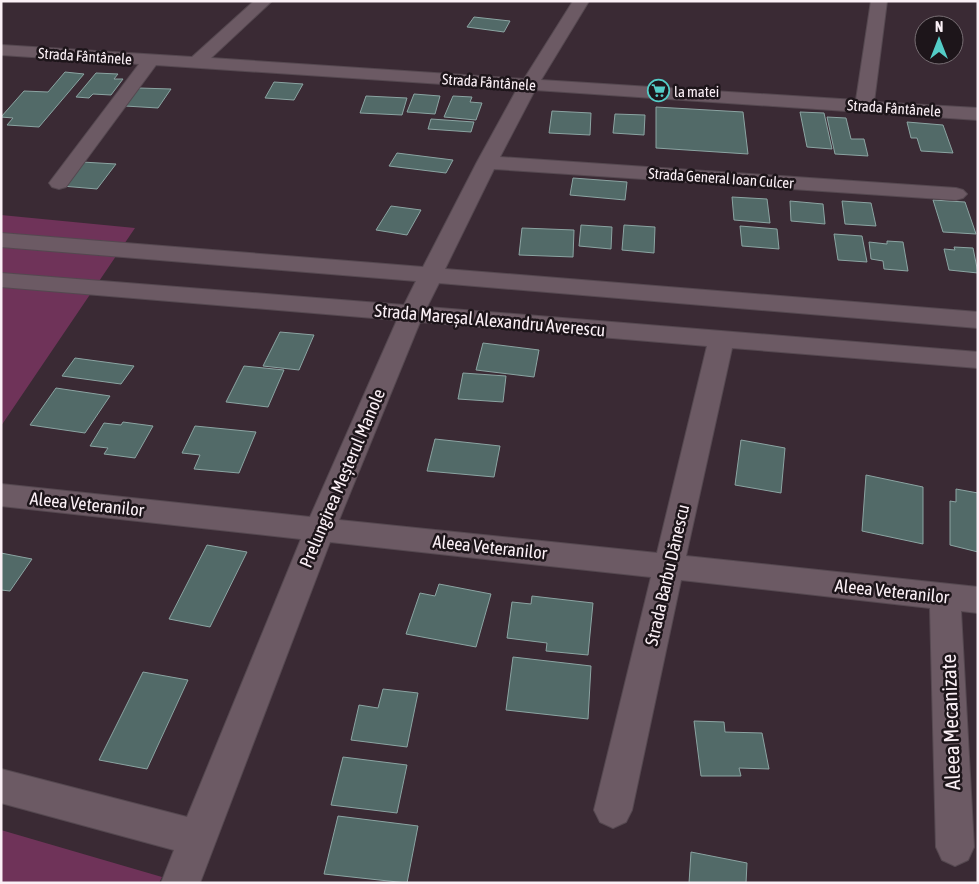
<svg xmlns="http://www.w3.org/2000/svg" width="979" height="884" font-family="'Asap Condensed',sans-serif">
	<rect width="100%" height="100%" fill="#3a2a34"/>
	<path fill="#6f3359" d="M1,215L135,228L1,426Z
		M1,830L162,877L159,883H1Z"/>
	<path fill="#526a68" stroke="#8ba4a2" d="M474,17L510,21L504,32L467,27Z
		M65,72L84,74L39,127L7,125L13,118L1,117L24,91L48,92Z
		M96,73L118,74L114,79H123L111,95L93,94L89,98L76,97Z
		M274,82L303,84L294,100L265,98Z
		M139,88L171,89L158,108L125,106Z
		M414,94L440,96L435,114L407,112Z
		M366,96L407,98L402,115L360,113Z
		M453,96L472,97L470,102L482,103L476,120L444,117Z
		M656,107L743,112L748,154L656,148Z
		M552,111L591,113L590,135L549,133Z
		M800,112L824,113L832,149L807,147Z
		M615,114L645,115L644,135L613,133Z
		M827,117L846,118L851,139H864L868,156L835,154Z
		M431,119L474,122L471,132L428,129Z
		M907,122L943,125L953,153L921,151L917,138H911Z
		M397,153L453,160L446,173L389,166Z
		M82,162L116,164L97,189L62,186Z
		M573,178L627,182L625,200L570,195Z
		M732,197L767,199L770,223L734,220Z
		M933,200L965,202L976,234L943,232Z
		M790,201L823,204L825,224L791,221Z
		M842,201L871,203L876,226L845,224Z
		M391,206L421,210L407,235L376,230Z
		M581,225L612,227L611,249L579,246Z
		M624,225L655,227L654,253L622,250Z
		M740,226L777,229L779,249L742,246Z
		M522,228L574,230L573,257L519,255Z
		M834,234L862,236L867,262L838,260Z
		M887,241L903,242L908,271L884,269L883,261L871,259L869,242L887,244Z
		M954,247L973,248L978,273L949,270L944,249L955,250Z
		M280,332L314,335L299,370L263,366Z
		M483,343L539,350L534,377L476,370Z
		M75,358L134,366L121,384L62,376Z
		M244,366L284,370L268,407L226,402Z
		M463,373L506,376L503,402L458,399Z
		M56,388L110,396L85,433L30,425Z
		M123,422L153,426L135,458L104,454L108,448L90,446L104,423L121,425Z
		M195,426L256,432L239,473L194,469L200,455L182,453Z
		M435,439L500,446L494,477L427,471Z
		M741,440L785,448L781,493L735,485Z
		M866,475L923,487V544L862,531Z
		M956,489L978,493V552L950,545V501L956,502Z
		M207,545L247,552L210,627L169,619Z
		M1,553L32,559L10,591L1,590Z
		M439,584L491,594L476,647L406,634L420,593L435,596Z
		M532,596L593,603L588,655L546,651L547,643L507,638L512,602L531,604Z
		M513,657L591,666L588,719L506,710Z
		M143,672L188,680L147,769L99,760Z
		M383,689L418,693L407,747L351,740L359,705L378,708Z
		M694,721L724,722L725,732L762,733L769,769L739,768L741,776H701Z
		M343,757L407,765L397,813L331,805Z
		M338,816L418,826L407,883L324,874Z
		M691,852L747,863L746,883H689Z"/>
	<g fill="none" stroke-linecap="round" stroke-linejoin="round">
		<defs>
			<path id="minor" d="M254,1H272L211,58L524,79L573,1H589L541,80L856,100L871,1H887L874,102L978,108V120L535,90L500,157L956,188L963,190L967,194L963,198L956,200L494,169L445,269L978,312V328L439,283L427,307L978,352V368L732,348L686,556L978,587V613L961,611L974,847L968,860L955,866L942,860L936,847L930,608L681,580L632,810L626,822L613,828L600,822L594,810L651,577L330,542L200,883H161L174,850L1,803V769L187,817L301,539L1,506V484L310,517L397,320L1,287V273L404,305L416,281L1,247V233L423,267L477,162L517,89L156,65L66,187L59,189L52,187L49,183L52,179L139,64L1,55V45L192,57ZM420,322L707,346L657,553L339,520Z"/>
		</defs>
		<use href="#minor" stroke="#554850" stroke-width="2"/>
		<use href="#minor" fill="#6c5a64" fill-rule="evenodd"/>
	</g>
	<defs>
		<symbol id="supermarket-ring" viewBox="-11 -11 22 22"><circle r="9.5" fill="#1d151a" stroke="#54cdc7" stroke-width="1.5"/><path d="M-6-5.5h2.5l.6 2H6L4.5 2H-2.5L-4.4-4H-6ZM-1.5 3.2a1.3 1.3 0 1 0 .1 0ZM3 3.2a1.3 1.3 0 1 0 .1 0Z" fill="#54cdc7"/></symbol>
	</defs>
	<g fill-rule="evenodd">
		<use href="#supermarket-ring" x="646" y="78" width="25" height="25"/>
	</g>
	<g text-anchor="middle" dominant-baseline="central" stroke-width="5" stroke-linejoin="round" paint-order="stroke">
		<g font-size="15" fill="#fbf0f6" stroke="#1d151a">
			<text transform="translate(85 56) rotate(4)">Strada Fântânele</text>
			<text transform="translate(489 82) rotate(4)">Strada Fântânele</text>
			<text transform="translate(894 108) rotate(4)">Strada Fântânele</text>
			<text transform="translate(721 178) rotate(4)">Strada General Ioan Culcer</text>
		</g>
		<g font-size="15" fill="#fbf0f6" stroke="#1d151a" text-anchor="start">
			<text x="674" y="91">la matei</text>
		</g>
		<g font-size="18" fill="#fbf0f6" stroke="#1d151a">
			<text transform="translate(490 320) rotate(5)">Strada Mareșal Alexandru Averescu</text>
			<text transform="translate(342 478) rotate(-67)">Prelungirea Meșterul Manole</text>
			<text transform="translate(87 504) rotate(6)">Aleea Veteranilor</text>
			<text transform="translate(490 547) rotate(6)">Aleea Veteranilor</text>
			<text transform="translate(667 575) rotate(-77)">Strada Barbu Dănescu</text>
			<text transform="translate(892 591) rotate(6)">Aleea Veteranilor</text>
		</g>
		<g font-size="21" fill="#fbf0f6" stroke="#1d151a">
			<text transform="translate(950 722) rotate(-92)">Aleea Mecanizate</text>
		</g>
	</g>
	<rect width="979" height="884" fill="none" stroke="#fbf0f6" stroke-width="5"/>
	<g transform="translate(939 40)"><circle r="24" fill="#1d151a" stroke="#766d72"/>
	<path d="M0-4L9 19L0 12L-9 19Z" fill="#54cdc7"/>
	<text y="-8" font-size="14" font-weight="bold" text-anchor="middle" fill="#fbf0f6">N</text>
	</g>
</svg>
